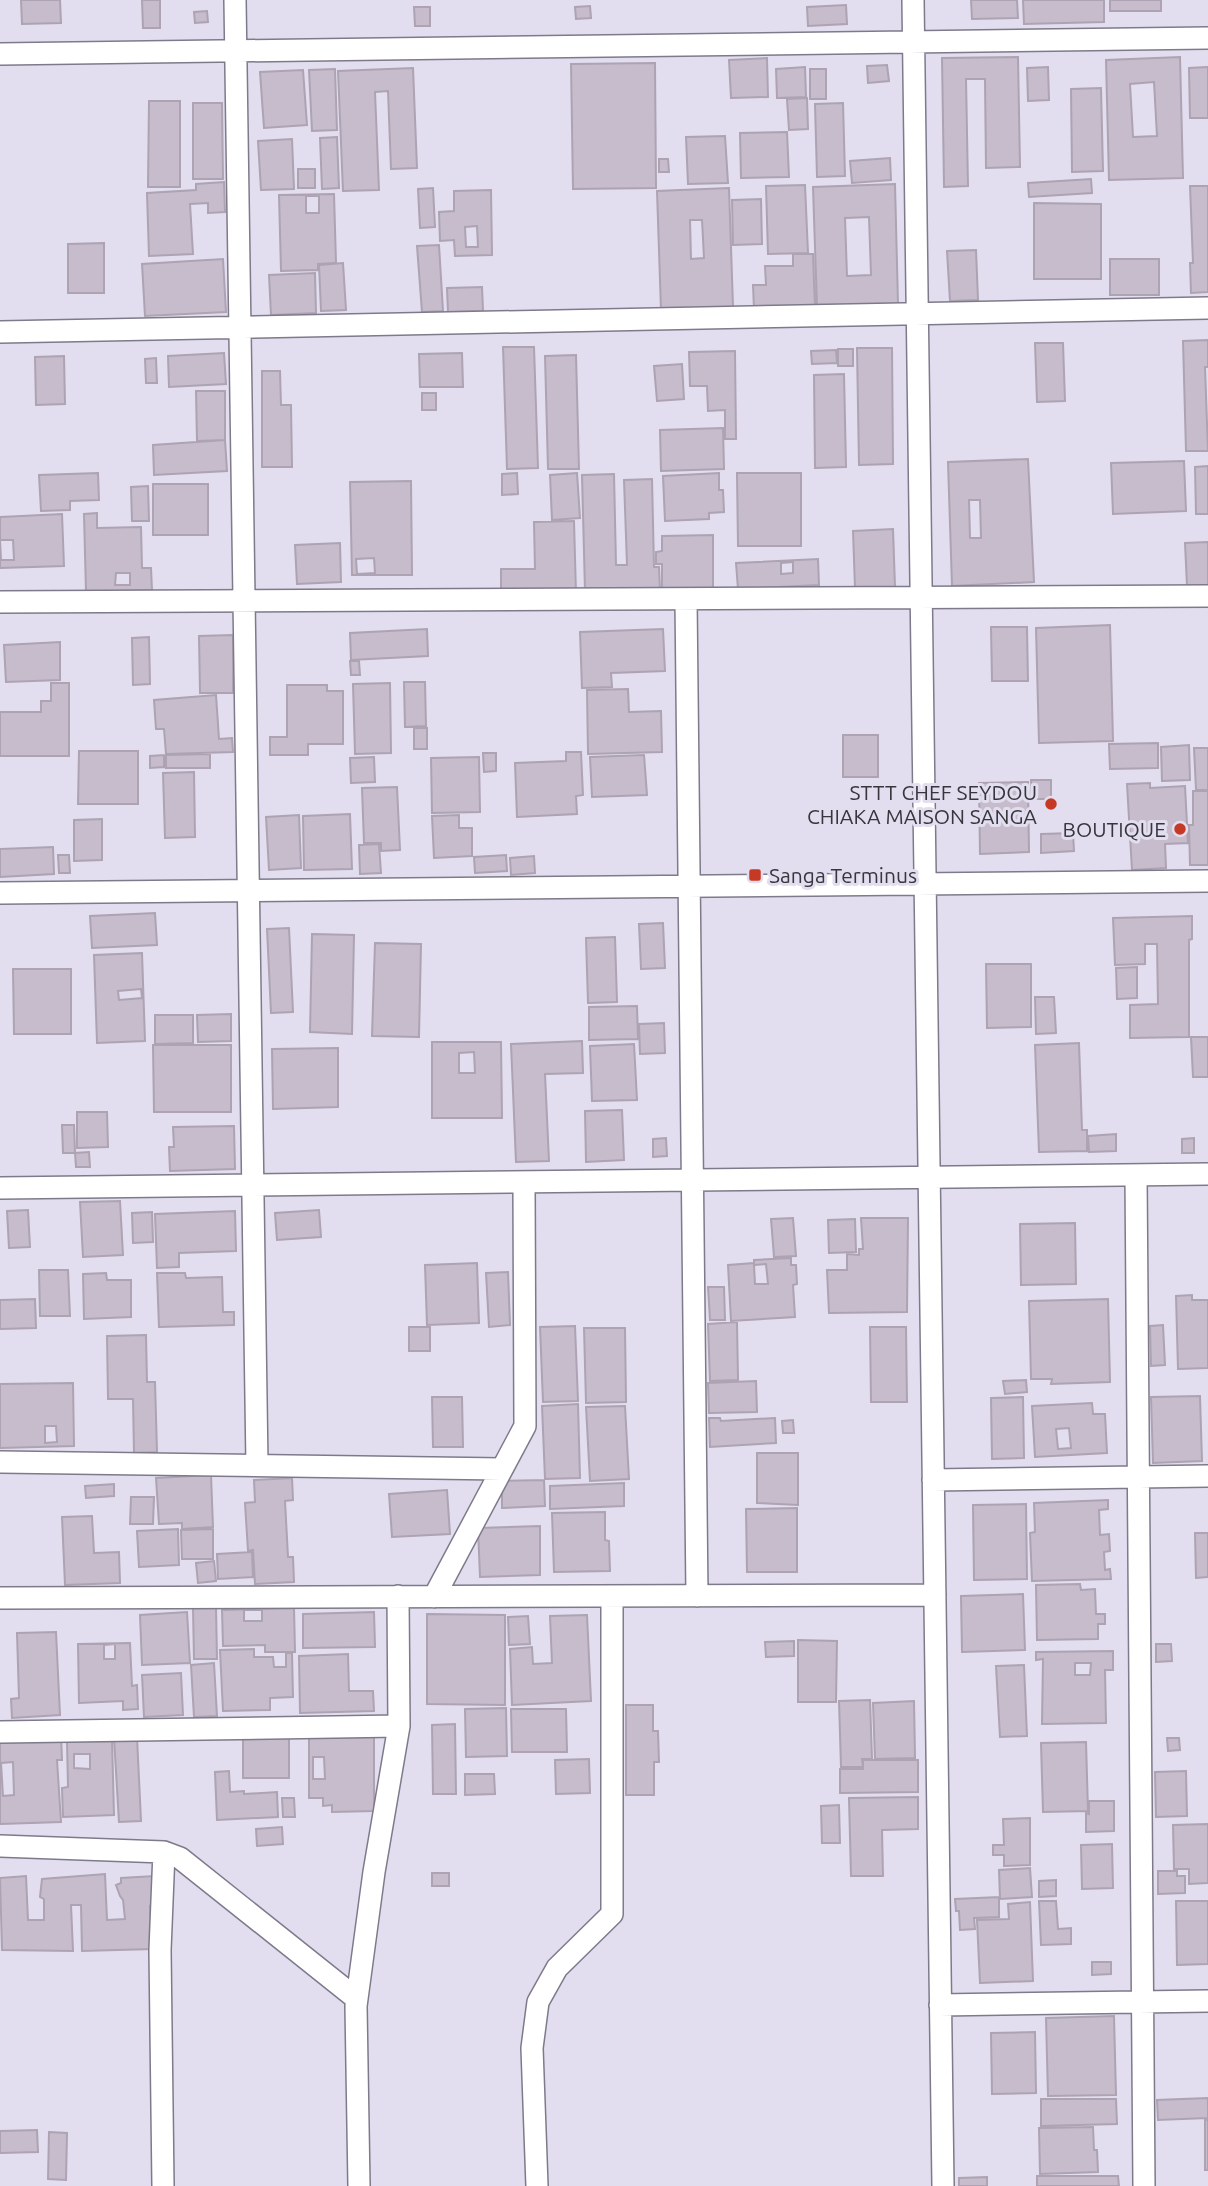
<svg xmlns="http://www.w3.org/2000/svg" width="1208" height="2186" font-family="Ubuntu,sans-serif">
	<rect width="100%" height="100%" fill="#e2def0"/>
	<path fill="#c6bccb" stroke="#ada3b2" stroke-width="2" fill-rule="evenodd" d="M21,0H60L61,23L22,24Z
		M142,0H160V28H143Z
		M971,0H1017L1018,18L972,19Z
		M1023,0H1104V22L1024,24Z
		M1110,0H1161V11H1110Z
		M846,5L847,24L808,26L807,7Z
		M590,6L591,18L576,19L575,7Z
		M414,7H430V26H415Z
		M207,11L208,22L195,23L194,12Z
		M1018,57L1020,167L986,168L985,79H966L968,186L944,187L942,58Z
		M1180,57L1183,178L1109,180L1106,60ZM1154,82L1157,136L1133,137L1130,84Z
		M767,58L768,97L731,98L729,60Z
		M655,63L656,188L573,189L571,64Z
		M887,65L889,81L868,83L867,66Z
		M805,67L806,97L777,98L776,69Z
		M1048,67L1049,100L1028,101L1027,68Z
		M1208,67V118H1190L1189,68Z
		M413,68L417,168L391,169L388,91L375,92L379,190L343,191L338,71Z
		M335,69L337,130L312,131L309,70Z
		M810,69H826V99H810Z
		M303,70L307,125L264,128L260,72Z
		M1101,88L1103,171L1072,172L1071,89Z
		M807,98L808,129L789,130L787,99Z
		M149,101H180V187H148Z
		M193,103H222L223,179H193Z
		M843,103L845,176L817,177L815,104Z
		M787,132L789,177L741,178L740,133Z
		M725,136L728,183L688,184L686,137Z
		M337,137L339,188L322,189L320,138Z
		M292,139L294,189L261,190L258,141Z
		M890,158L891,180L852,183L850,161Z
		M659,159H668L669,172H659Z
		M298,169H315V188H298Z
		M1091,179L1092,193L1029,197L1028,183Z
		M224,182L225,212L208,213V203L190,204L193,254L149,256L147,193L196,190V184Z
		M895,184L898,304L817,307L813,187ZM869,217L871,275L847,276L845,218Z
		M805,185L808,253L768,254L766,186Z
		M1190,186H1208V292L1191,293L1190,263H1193Z
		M433,188L435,227L420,228L418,189Z
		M729,188L733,307L661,310L657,191ZM690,220H702L704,258L691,259Z
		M491,190L492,255L455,256L454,240L440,241L439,212L454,211V191ZM477,226L478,247H466L465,227Z
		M334,194L336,263L318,264V270L281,271L279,195ZM306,196H319V213H306Z
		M761,199L762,244L733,245L732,200Z
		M1034,203L1101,204V279H1034Z
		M104,243V293H68V244Z
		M439,245L443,311L422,312L417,246Z
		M976,250L978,300L950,301L947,251Z
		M793,254H813L815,307L754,309L753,285H766L765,266H793Z
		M223,259L226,312L145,316L142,264Z
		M1110,259H1159V295H1110Z
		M343,263L346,310L321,311L319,265Z
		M315,273L316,313L271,315L269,275Z
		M482,287L483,311L448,312L447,288Z
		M1208,340V367H1205L1208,451H1186L1183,341Z
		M1035,343H1063L1065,401L1037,402Z
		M503,347H534L538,468L507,469Z
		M857,348H892L893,464L859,465Z
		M838,349H853V366H838Z
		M836,350L837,363L812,364L811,351Z
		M735,351L736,439H725V410L708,411L707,386H690L689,352Z
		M224,353L226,384L169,387L168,356Z
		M462,353L463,387H420L419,354Z
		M576,355L579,469H548L545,356Z
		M64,356L65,404L36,405L35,357Z
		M156,358L157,383H146L145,359Z
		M682,364L684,399L657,401L654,366Z
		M262,371H280L281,405H291L292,467H262Z
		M844,374L846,467L815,468L814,375Z
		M196,391H225V440L197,441Z
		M422,393H436V410H422Z
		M723,428L724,469L661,471L660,430Z
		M225,440L227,471L154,475L153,445Z
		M1028,459L1034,582L952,586L948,462ZM969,500H980L981,538H970Z
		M1184,461L1186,511L1113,514L1111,463Z
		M1208,466V514H1196L1195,467Z
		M98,473L99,500L70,501V510L41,511L39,475Z
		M517,473L518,494L502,495V474Z
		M577,473L580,518L552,520L550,475Z
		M719,473V490H723L724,512L709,513V519L665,521L663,476Z
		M737,473H801V546H738Z
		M614,474L616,565H627L624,480L652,479L654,567H659L660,589L585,591L582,475Z
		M411,481L412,575H352L350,482ZM374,558L375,573L357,574L356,559Z
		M153,484H208V535H153Z
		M148,486L149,521H132L131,487Z
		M97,513V528L141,527L142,568H151L152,590L86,592L84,514ZM116,573H130V585H115Z
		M62,514L64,566L0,568V517ZM0,540H13L14,560H1Z
		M574,521L576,594L501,595V569H535L534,522Z
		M893,529L895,587L855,588L853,531Z
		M713,535V590H662V564H656V552L662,551V536Z
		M1208,542V585L1187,586L1185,543Z
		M340,543L341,582L297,584L295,545Z
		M818,559L819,585L738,589L736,563ZM793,562V573L781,574V563Z
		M1110,625L1113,741L1039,743L1036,628Z
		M991,627H1027L1028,681H992Z
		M427,629L428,656L351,660L350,633Z
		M663,629L665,671L611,673L612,687L582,688L580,632Z
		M233,635V693H200L199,636Z
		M149,637L150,684L133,685L132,638Z
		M60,642V680L6,682L4,645Z
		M350,661H359L360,675H351Z
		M404,682H425L426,726L405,727Z
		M51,683H69V756H0V712H41V701H51Z
		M390,683L391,753L355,754L353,684Z
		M287,685H327V691H343V744H308V755H270V737H287Z
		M628,689L629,712L661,711L662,752L588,754L587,690Z
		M216,695L219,739L232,738L233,752L166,754L164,729H156L154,700Z
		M414,728H427V749H414Z
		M843,735H878V777H843Z
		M1158,743V768L1110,769L1109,744Z
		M1189,745L1190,780L1162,781L1161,747Z
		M1194,748H1208V790H1196Z
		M79,751H138V804H78Z
		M566,752H581L583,795L576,796L577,814L517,817L515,763L566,761Z
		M483,753H496V771L484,772Z
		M210,754V768H166V755Z
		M164,755V767L150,768V756Z
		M644,755L647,795L592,797L590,757Z
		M374,757L375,782L351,783L350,758Z
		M479,757L480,812L432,813L431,758Z
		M194,772L195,837L165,838L163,773Z
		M1031,780H1051V799H1032Z
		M1028,782L1029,852L980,854L979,783Z
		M1150,783V788L1185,786L1188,843L1165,844L1166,868L1132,870L1127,784Z
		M397,787L400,850L381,851V843H364L362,788Z
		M1193,791H1208V865H1190L1189,825H1193Z
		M350,814L352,869L304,870L303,816Z
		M299,815L301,868L269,870L266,817Z
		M459,815V828H472V856L434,858L432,816Z
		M102,819V860L74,861V820Z
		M1073,833L1074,851L1041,853V834Z
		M379,844L381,873L360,874L359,845Z
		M53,847L54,874L0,877V849Z
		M58,855H69L70,873H59Z
		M506,855L507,871L475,873L474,857Z
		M534,856L535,873L511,875L510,858Z
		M155,913L157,945L92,948L90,916Z
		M1192,916V939L1189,940V1037L1130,1038V1005L1158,1004L1157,944H1145V964L1115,965L1113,918Z
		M663,923L665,968L641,969L639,924Z
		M289,928L293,1012L271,1013L267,929Z
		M312,934L354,935L352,1034L310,1032Z
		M615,937L617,1002L588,1003L586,938Z
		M375,943L421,944L419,1037L372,1036Z
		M142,953L145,1041L97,1043L94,955ZM141,989L142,998L119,1000L118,991Z
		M986,964H1031V1027L987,1028Z
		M1137,967V998L1117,999L1116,968Z
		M13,969H71V1034H14Z
		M1035,997H1054L1056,1033L1036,1034Z
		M637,1006L638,1039L589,1040V1007Z
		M231,1014V1041L198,1042L197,1015Z
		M155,1015H193V1043L155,1044Z
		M664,1023L665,1053L640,1054L639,1024Z
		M1191,1037H1208V1077H1193Z
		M582,1041L583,1073L545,1074L549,1161L516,1162L511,1044Z
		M432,1042H501L502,1118H432ZM474,1052L475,1073H459V1053Z
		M1079,1043L1082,1130H1087V1151L1039,1152L1035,1045Z
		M634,1044L637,1100L592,1101L590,1046Z
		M153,1045H231V1112H154Z
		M338,1048V1107L273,1109L272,1049Z
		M622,1110L624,1160L586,1162L585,1111Z
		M77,1112H107L108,1147L77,1148Z
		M62,1125H74L75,1153H63Z
		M234,1126L235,1169L170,1171L169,1147H174L173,1127Z
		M1116,1134V1151L1089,1152L1088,1136Z
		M666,1138L667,1156L653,1157V1139Z
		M1194,1138V1153H1182V1139Z
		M89,1152L90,1167H76L75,1153Z
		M120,1201L123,1255L83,1257L80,1202Z
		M28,1210L30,1247L9,1248L7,1211Z
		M319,1210L321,1237L277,1240L275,1213Z
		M235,1211L236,1251L179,1253V1267L157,1268L155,1214Z
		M152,1212L153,1242L133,1243L132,1213Z
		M793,1218L796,1256L774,1257L771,1219Z
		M861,1218H908L907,1312L829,1313L827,1270H847V1254L859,1255V1249H863Z
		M855,1219L856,1252L829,1253L828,1220Z
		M1075,1223L1076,1284L1021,1285L1020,1224Z
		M791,1258V1265H796L797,1284L793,1285L795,1317L731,1321L728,1265L754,1263V1260ZM766,1264L768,1284H755L754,1265Z
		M477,1263L479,1323L427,1325L425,1265Z
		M39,1270H68L70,1316H40Z
		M508,1272L510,1325L489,1327L486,1273Z
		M106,1273L107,1280H131V1317L84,1319L83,1274Z
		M157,1273H185L186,1278L222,1277L223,1312H234V1325L159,1327Z
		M708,1287H724L725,1320H710Z
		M1192,1295V1300H1208V1368L1178,1369L1176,1296Z
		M35,1299L36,1328L0,1329V1300Z
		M1108,1299L1110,1382L1051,1384L1052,1379H1031L1029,1301Z
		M737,1322L738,1380L710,1381L708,1324Z
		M1163,1325L1165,1365L1151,1366L1150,1326Z
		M575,1326L578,1401L543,1402L540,1327Z
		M409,1327H430V1351H409Z
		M870,1327H906L907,1402H871Z
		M584,1328H625L626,1402L586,1403Z
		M146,1335L147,1382H155L157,1452L134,1453L133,1399H108L107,1336Z
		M1026,1380L1027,1392L1005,1394L1003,1381Z
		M756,1381L757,1412L709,1413L708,1383Z
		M73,1383L74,1446L0,1448V1384ZM45,1426H56L57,1442L45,1443Z
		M1200,1396L1202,1461L1153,1463L1151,1397Z
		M432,1397H462L463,1447H433Z
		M1023,1397L1024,1458L992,1459L991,1398Z
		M1092,1403L1093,1414H1105L1107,1453L1035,1457L1032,1406ZM1069,1428L1071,1448L1058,1449L1056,1429Z
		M578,1404L580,1478L545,1479L542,1406Z
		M625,1406L629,1479L590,1481L586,1407Z
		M709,1418H720L721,1421L775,1418L776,1443L710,1447Z
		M793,1420L794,1433H783L782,1421Z
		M757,1453H798V1505L757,1503Z
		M211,1475L213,1527L182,1529V1523L159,1524L156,1478Z
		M292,1478L293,1500L285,1501L288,1557H293L294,1582L255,1584L253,1550L248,1551L245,1503L255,1502L254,1480Z
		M544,1480L545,1506L502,1508V1481Z
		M624,1483V1506L550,1509V1486Z
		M114,1484V1496L86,1498L85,1486Z
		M447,1490L450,1534L392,1537L389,1494Z
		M131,1497H154L153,1524H130Z
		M1108,1500V1509L1099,1510L1100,1535L1109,1534L1110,1551L1104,1552L1105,1570L1110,1569L1111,1579L1032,1581L1030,1533L1035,1532L1034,1503Z
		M1026,1504L1027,1579L974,1580L973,1505Z
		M797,1508V1572H747L746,1509Z
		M605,1512V1540L609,1541L610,1571L554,1572L552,1513Z
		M92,1516L94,1553L119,1552L120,1583L65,1585L62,1517Z
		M540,1526V1575L480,1577L478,1528Z
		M178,1529L179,1565L139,1567L137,1531Z
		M213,1529V1559H182L181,1530Z
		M1195,1533H1208V1577L1196,1578Z
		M252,1552L253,1577L218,1579L217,1554Z
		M214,1561L216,1581L198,1583L196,1563Z
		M1080,1584L1081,1590L1095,1589L1096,1614H1105V1624H1098V1639L1037,1640L1036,1585Z
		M1023,1594L1025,1650L962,1652L961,1596Z
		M216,1607L217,1659H194L193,1608Z
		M294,1608L295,1652H265V1645L223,1646L222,1610ZM244,1610H262V1621H244Z
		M187,1612L190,1663L142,1665L140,1615Z
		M374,1612L375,1647L303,1648V1614Z
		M427,1614L505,1615V1705L427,1704Z
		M587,1615L591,1701L512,1705L510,1649L532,1647L533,1664L552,1663L550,1616Z
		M528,1616L530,1644L509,1645L508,1617Z
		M56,1632L60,1715L12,1718L11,1699L19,1698L17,1633Z
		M798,1640L837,1641L836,1702H798Z
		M794,1641V1656L766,1657L765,1642Z
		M130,1643L132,1686L137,1685L138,1709L123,1710V1701L79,1703L78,1644ZM115,1644V1659H104V1645Z
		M1156,1644H1171L1172,1661L1156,1662Z
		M254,1649V1657H273L274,1667H286V1653H292L293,1697L270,1698V1710L223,1711L220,1650Z
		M1113,1651V1670H1105L1106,1723L1042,1724L1043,1659L1036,1660V1652ZM1075,1663H1091L1090,1675H1075Z
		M348,1654L349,1691H373L374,1711L300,1713L299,1656Z
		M214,1663L217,1716L194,1717L191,1665Z
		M1024,1665L1027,1736L1000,1737L996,1666Z
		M181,1673L183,1715L144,1717L142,1675Z
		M870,1700L872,1759H862L863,1767H841L839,1701Z
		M914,1701L915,1758L875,1759L873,1703Z
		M626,1705H653V1731H658L659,1762H654V1795H626Z
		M506,1708L507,1756L466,1757L465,1709Z
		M511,1709H566L567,1752H512Z
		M455,1724L456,1794H433L432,1725Z
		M243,1728H289V1778H243Z
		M61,1734L62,1760H57L61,1822L0,1824V1736ZM13,1762L14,1795L3,1796L1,1763Z
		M309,1735H374V1811L332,1812V1805L323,1806V1798H309ZM313,1757H324L325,1779H313Z
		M137,1737L141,1821L119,1822L114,1738Z
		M1167,1738H1179L1180,1750L1168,1751Z
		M112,1740L114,1815L63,1817L62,1788L68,1787L67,1741ZM74,1754H90V1769L74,1768Z
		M1086,1742L1088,1811L1043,1812L1041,1743Z
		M589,1759L590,1793L556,1794L555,1760Z
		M863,1760H918V1792L840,1793V1769H863Z
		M229,1771L230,1792L244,1791V1794L277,1792L278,1817L217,1820L215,1772Z
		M1186,1771L1187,1816L1156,1817L1155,1772Z
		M465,1774H494L495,1794L465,1795Z
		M918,1797V1829L882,1830L883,1876H851L849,1798Z
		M282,1798H294L295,1817H283Z
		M1089,1801H1114V1831L1086,1832V1813L1089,1814Z
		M839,1805L840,1843H822L821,1806Z
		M1030,1818V1865L1004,1866V1855H993V1845H1004L1003,1819Z
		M1208,1824V1883L1189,1884V1869H1174L1173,1825Z
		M282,1827L283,1844L257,1846L256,1829Z
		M1112,1844L1113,1888L1082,1889L1081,1845Z
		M1030,1868L1032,1897L1000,1899L999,1870Z
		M1158,1871H1177V1876H1185V1893L1158,1894Z
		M432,1873H449V1886H432Z
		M105,1874L107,1920L125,1919L123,1900L120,1896L116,1885L121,1883V1878L155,1876L157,1903L150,1906L153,1949L82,1951L81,1905H71L73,1951L2,1950L0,1878L26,1876L28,1920H44V1899L40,1897L42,1879Z
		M1056,1880V1896L1039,1897V1881Z
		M999,1897V1917L974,1918L975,1929L960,1930L959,1911H956L955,1899Z
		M1039,1901H1056L1058,1929L1071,1928V1944L1041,1945Z
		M1176,1901H1208V1964L1177,1965Z
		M1030,1902L1033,1981L980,1983L977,1920L1009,1919L1008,1904Z
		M1092,1962H1111V1974L1092,1975Z
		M1114,2016L1116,2095L1048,2096L1046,2018Z
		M1035,2032L1036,2093L992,2094L991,2033Z
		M1208,2098V2118L1158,2120L1157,2100Z
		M1041,2099H1116L1117,2124L1041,2126Z
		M1205,2120H1208V2170H1205Z
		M1093,2127L1094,2150H1097L1098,2172L1040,2174L1039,2128Z
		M37,2130L38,2152L0,2153V2131Z
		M49,2132L67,2133L66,2180L48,2179Z
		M1037,2176H1118L1119,2186H1037Z
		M987,2177V2186H959V2178Z"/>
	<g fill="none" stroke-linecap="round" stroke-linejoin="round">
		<defs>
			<path id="street" d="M235,0L257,1465
				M913,0L943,2186
				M0,54L1208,38
				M0,332L1208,308
				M686,599L697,1596
				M0,602L1208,596
				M0,893L1208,881
				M1136,1175L1144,2186
				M0,1188L1208,1174
				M0,1462L502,1469
				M933,1480L1208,1476
				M434,1597L525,1426L524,1182
				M0,1598L935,1595
				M0,1732L399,1726
				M0,1846L164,1852L160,1950L163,2186
				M164,1852L180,1858L357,1999
				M940,2005L1208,2001
				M359,2186L356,2006L374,1872L399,1726L398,1596
				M537,2186L532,2048L538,2002L557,1968L612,1914V1596"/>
		</defs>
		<use href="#street" stroke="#7e7a8a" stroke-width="24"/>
		<use href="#street" stroke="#fff" stroke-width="21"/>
	</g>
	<g fill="#c63a25" stroke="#e2def0" stroke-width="2.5">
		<circle cx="1051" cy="804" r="7"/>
		<circle cx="1180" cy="829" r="7"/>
		<rect x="748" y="868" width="14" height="14" rx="3.5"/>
	</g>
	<g text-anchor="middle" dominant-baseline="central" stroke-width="6" stroke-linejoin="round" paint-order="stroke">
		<g font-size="21" fill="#37363c" stroke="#e2def0" text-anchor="end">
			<text x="1037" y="792">STTT CHEF SEYDOU<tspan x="1037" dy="24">CHIAKA MAISON SANGA</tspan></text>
			<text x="1166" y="829">BOUTIQUE</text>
			<text x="769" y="875" text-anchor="start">Sanga Terminus</text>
		</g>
	</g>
</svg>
